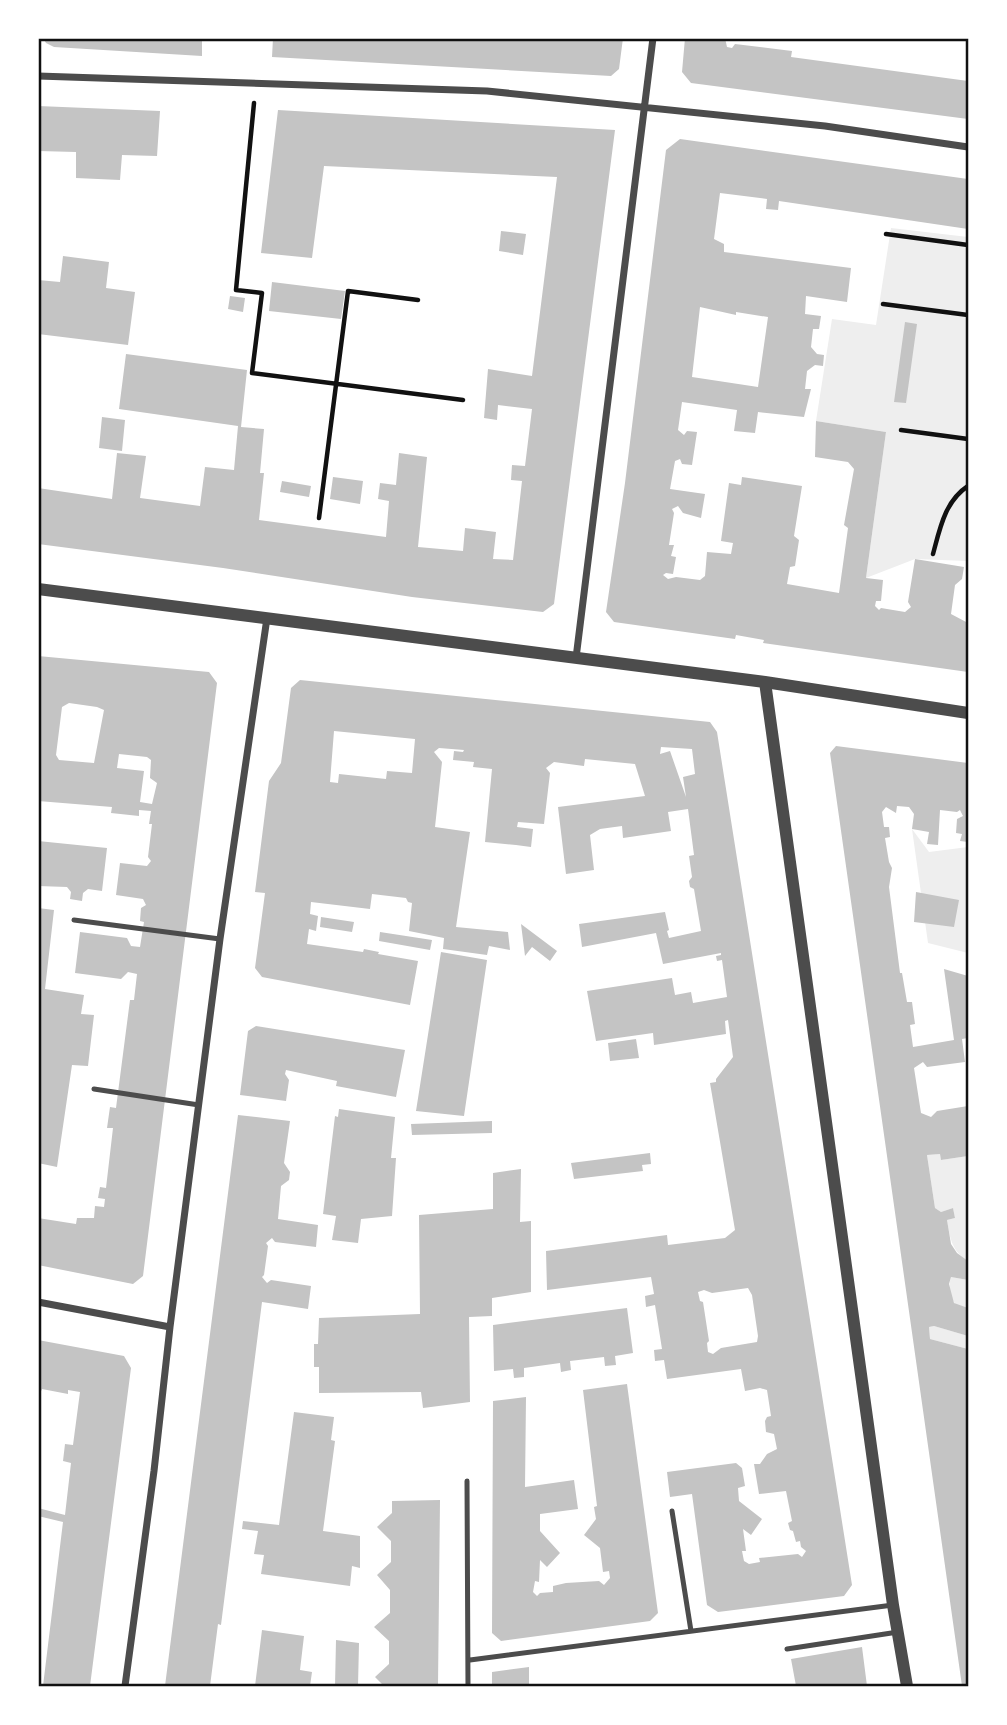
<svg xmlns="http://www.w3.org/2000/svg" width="1007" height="1725" font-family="'Work Sans',sans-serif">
	<rect width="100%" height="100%" fill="#fff"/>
	<path fill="#eee" d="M891,228L968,237V561L915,559L866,578L886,432L816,421L832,319L876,325Z
		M912,829L929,852L968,847V953L928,943Z
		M940,1154L941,1160L968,1156V1261C952,1251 950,1239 947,1220L955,1218L953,1208L941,1212L935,1208L927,1155Z
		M951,1277L968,1280V1308L956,1305C950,1298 948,1286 951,1277Z
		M934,1326L968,1336V1353V1349L930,1339L929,1327Z"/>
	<path fill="#c4c4c4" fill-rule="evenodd" d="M43,38H202V56L54,47L46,43Z
		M273,38H623L619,69L611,76L272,57Z
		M685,38H725L727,47L732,48L735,44L792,51L791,57L968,81V119L691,83L682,72Z
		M38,106L160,111L157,156L122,155L120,180L76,178V152L38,151Z
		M278,110L615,130L554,604L543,612L412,597L223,568L38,544V488L112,499L117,453L146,456L140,498L200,506L205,467L234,470L238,426L119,409L126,354L247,370L241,427L264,429L260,473H264L259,520L386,537L389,501L378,499L380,483L396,485L399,453L427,457L418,547L463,551L465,528L496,532L493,559L513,560L522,481L511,480L512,465L525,466L532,409L498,405L497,420L484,418L488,369L532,376L557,177L324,166L312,258L261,253Z
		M680,139L968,179V229L779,201L778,210L766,209L767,199L720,193L714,239L724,244V252L851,268L847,302L806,296L805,314L821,316L819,329H813L811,347L817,354L824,355L823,366L815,365L807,371L805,389H811L804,417L758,412L755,433L734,431L737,410L682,402L678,430L684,435L687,431L697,432L692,465L682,464L680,459L675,461L670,489L705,494L701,518L683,513L678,506L672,509L674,513L669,545H674L671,556L676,557L673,574L666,573L663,575L668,579L676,577L700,580L705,576L707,552L731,554L733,543L721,541L729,483L741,485L742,477L802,486L794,536L799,540L795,566L790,567L787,584L839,593L848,528L844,525L854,469L848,462L815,457L816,421L886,432L866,578L883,580L881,601H876L875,606L879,610L881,608L905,612L911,607L908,602L915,559L964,567L962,579L955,585L951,614L968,623V672L763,643L764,640L736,635L735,639L614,622L606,612L625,483L666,150ZM700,307L736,315V312L768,317L758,387L692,377Z
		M501,231L526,234L523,255L499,251Z
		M63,256L109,262L106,288L135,292L128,345L38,334V280L60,282Z
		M272,282L345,291L341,319L269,311Z
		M230,296L245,298L243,312L228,309Z
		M905,322L917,324L906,403L894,402Z
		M102,417L125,420L122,451L99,448Z
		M333,477L363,481L360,504L330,499Z
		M282,481L311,486L309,497L280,492Z
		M38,656L209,672L217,683L143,1276L133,1284L38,1265V1218L76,1224L77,1218H94L95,1206L104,1207L105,1199L98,1198L100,1187L106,1188L113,1128H107L110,1107L116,1108L130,1000H134L137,974L128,972L121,979L75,973L80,932L127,938L131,946L140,947L144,922L140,921L141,908L146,905L143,899L116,895L120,863L147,866L151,861L148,857L152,824H149L151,811L139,810V816L111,813L112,807L38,801ZM69,703L97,707L104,710L94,763L59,760L56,755L62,707ZM119,754L147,757L151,760L150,778L157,783L152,804L140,802L144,771L117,768Z
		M300,680L710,722L717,732L852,1585L844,1596L718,1612L707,1605L692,1494L670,1497L667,1472L736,1463L742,1468L745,1486L738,1488L739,1501L762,1519L751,1535L743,1529L746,1551H742L744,1561L749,1564L760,1562L759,1558L798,1554L802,1557L806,1551L801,1547L800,1541L796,1542L793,1531L790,1530L788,1523L792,1521L786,1491L759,1494L754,1464H760L767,1454L777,1449L774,1434L766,1432L765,1421L767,1417L771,1416L767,1390L760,1388L745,1391L741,1369L667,1379L664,1360L655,1361L654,1350L662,1349L655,1305L646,1307L645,1296L654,1294L651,1277L547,1290L546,1251L667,1235L668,1245L725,1238L735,1230L710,1083L716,1082V1079L733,1057L728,1020L725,1021L726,1034L654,1045L653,1033L596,1041L587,991L672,978L675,995L691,992L693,1003L727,997L722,960L717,961L716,956L721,955V953L663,964L656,933L582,947L579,924L665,912L669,930L667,931L669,938L701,931L694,889L690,887L689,881L692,877L689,856L694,855L688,809L668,812L671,831L623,838L622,826L600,829L590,835L594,870L566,874L558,807L645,796L635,764L585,759L584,766L554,762L546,768L550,773L544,824L518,822L517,827L533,829L531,847L516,845L485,842L492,769L473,767L474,762L453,760L454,751L463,752L464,750L439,748L434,752L442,762L435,827L470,832L456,927L508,932L510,950L489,946L487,955L443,949L444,938L409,931L412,903L408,902L406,898L372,894L370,909L311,902L310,914L318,916L316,931L309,929L307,944L363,952L364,949L379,952L378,954L418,961L410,1005L262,977L255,968L265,893L255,892L269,781L281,763L291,688ZM334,731L415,739L412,773L387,771L386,779L339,774L338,783L330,782ZM661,747L692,749L695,774L683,777L686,797L670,751L660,754ZM748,1288L752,1295L758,1336L757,1342L721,1348L713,1354L708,1352L707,1343L709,1341L703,1302L700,1301L698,1292L704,1290L712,1293Z
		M836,746L968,763V842L960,841L962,834L956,833L957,819L963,816L960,810L957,812L940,810L938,845L927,844L929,832L912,829L914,814L909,807L897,806L896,813L886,807L882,812L884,827H889L890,837L885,838L889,862L892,868L889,887L900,973H902L907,1002H912L915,1024L910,1025L913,1047L954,1040L944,969L968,976V1038L962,1039L965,1062L927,1067L923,1062L914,1068L921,1113L931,1117L937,1111L968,1106V1156L941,1160L940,1154L927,1155L935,1208L941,1212L953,1208L955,1218L947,1220L951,1244L957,1253L968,1261V1280L951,1277L949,1284L954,1303L968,1308V1336L934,1326L929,1327L930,1339L968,1349V1686H962L830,753Z
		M38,841L107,848L102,891L88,889L83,893L82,901L70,899L71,892L67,887L38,886Z
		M916,892L959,900L954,927L914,922Z
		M38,908L54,910L45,989L84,995L81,1014L94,1015L88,1066L72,1065L57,1167L38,1163Z
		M321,917L354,922L352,932L320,927Z
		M521,924L557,951L550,961L532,947L525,956Z
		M380,932L432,940L430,950L379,941Z
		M441,952L487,960L464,1116L416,1111Z
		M256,1026L405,1050L396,1097L336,1086L337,1081L286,1070L285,1074L289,1080L286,1101L240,1095L248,1031Z
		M636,1039L639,1058L610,1061L608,1043Z
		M339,1109L395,1117L391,1158H396L392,1216L361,1219L358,1243L332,1240L336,1216L323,1214L335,1116L338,1117Z
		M238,1115L290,1121L284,1163L290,1172L289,1180L281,1186L278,1219L318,1225L316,1247L275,1242L272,1238L266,1243L268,1246L264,1275L262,1277L267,1283L271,1280L311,1286L308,1309L262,1302L221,1625L218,1624L210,1686H165Z
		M492,1121V1133L412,1135L411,1124Z
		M650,1153L651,1164L642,1165L643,1171L574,1179L571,1163Z
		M521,1169L520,1222L531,1221V1292L492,1298V1316L469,1317L470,1402L423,1408L421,1392L319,1393V1367H314V1344H318L319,1318L420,1314L419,1215L493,1209V1173Z
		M627,1308L633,1353L615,1356L616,1365L605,1366L604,1357L570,1361L571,1370L561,1372L560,1363L524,1368V1377L514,1378L513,1369L494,1371L493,1325Z
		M38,1340L124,1356L131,1368L90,1686H43L63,1522L38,1516V1508L65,1515L71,1463L63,1461L65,1444L73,1445L80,1392L68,1390V1394L42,1389L38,1398Z
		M627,1384L658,1613L650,1621L501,1641L492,1633L493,1401L526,1397L525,1487L574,1480L578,1509L540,1514V1531L560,1553L547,1567L540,1560L539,1582L535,1581L533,1592L537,1596L540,1593L553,1592V1586L566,1583L599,1581L604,1585L610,1578L609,1571L603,1572L600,1548L584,1535L596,1519L594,1507L597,1506L583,1390Z
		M294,1412L334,1417L331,1440L335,1441L323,1531L360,1536V1568L352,1566L350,1586L261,1574L264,1555L254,1554L258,1531L242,1529L243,1521L279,1525Z
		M440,1500L438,1686H384L375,1677L389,1664V1641L374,1627L390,1613V1590L377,1575L391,1562V1541L377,1527L392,1513V1501Z
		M262,1630L304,1636L300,1670L312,1672L310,1686H255Z
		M336,1640L359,1643L358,1686H335Z
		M862,1647L867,1686H796L791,1659Z
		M529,1667V1686H492V1672Z"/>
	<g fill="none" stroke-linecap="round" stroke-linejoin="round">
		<path stroke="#111" stroke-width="4.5" d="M254,103L236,290L262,293L252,373L463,400
			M886,234L968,245
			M883,304L968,315
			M901,430L968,439
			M319,518L348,291L418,300
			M933,554C940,528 945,501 968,486"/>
		<path stroke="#4c4c4c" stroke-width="5" d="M74,920L220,939
			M94,1089L199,1105
			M467,1481L468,1686
			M672,1511L691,1631
			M787,1649L898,1632
			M470,1660L893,1605"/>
		<path stroke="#4c4c4c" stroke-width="7" d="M38,76L487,91L825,126L968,147
			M576,658L653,38
			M38,1302L170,1327
			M125,1686L154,1471L170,1327L220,939L267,618"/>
		<path stroke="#4c4c4c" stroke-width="12" d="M38,589L765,682L968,713
			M765,682L893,1605L907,1686"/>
	</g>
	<rect width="1007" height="1725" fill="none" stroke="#ffffff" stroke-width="80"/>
	<rect x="40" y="40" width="927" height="1645" fill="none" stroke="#111" stroke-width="2.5"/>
</svg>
